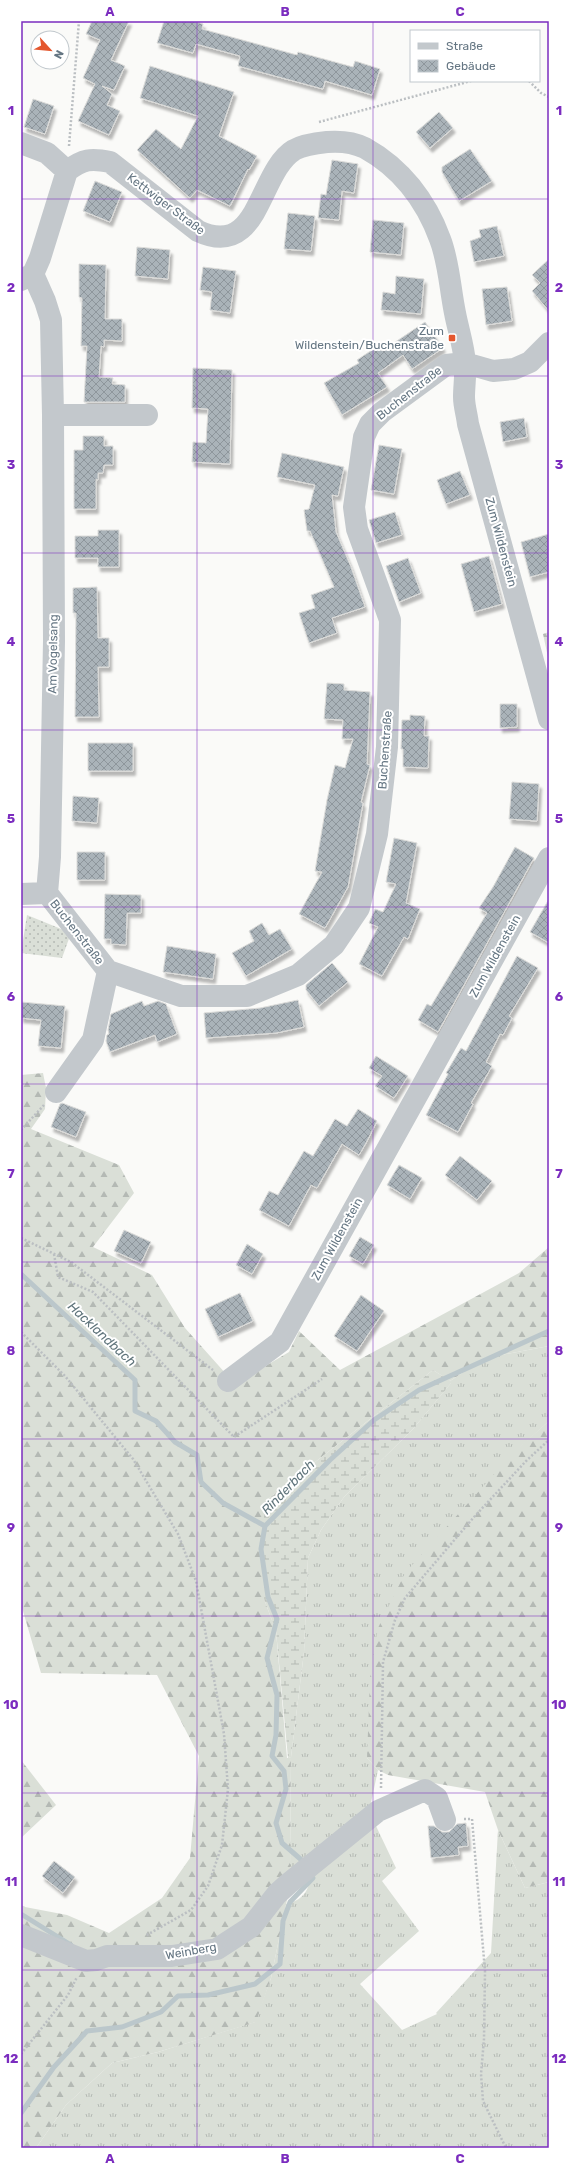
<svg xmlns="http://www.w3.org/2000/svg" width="570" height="2169" font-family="Rubik,sans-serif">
	<defs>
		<pattern id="grass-tufts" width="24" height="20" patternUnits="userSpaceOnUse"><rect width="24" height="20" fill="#dadfd7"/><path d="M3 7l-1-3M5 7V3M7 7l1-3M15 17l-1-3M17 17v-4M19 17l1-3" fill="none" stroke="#b4b9b4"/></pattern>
		<pattern id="forest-firs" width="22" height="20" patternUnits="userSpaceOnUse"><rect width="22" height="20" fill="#dadfd7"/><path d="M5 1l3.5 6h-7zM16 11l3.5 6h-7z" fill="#b4b9b4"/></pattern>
		<pattern id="wetland-marsh" width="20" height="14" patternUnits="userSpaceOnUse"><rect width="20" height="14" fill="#dadfd7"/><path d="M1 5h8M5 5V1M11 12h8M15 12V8" fill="none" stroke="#b4b9b4"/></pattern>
		<pattern id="park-dots" width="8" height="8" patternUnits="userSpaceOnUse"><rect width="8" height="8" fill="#dadfd7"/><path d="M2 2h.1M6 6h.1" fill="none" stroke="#b4b9b4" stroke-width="1.8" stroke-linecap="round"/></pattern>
		<pattern id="building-cross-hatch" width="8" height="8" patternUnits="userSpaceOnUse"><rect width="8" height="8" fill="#aab3b9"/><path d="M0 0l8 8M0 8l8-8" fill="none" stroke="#8e969c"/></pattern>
		<filter id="shadow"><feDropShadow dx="2.5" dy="4.5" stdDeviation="1" flood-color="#0004"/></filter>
	</defs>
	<rect width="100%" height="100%" fill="#fafaf8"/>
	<path fill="url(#grass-tufts)" d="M549,1346V1421L516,1451L367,1758L378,1770L369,1812L298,1871L290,1867L291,1757L304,1652L308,1558L321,1530L344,1497L413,1429L451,1383L450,1381L485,1358Z
		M376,1826L396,1868L382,1881L419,1931L360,1984L402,2030L437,2014L436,2013L491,1953L498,1830L525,1888L549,1882V2148H36L66,2105L112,2063L158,2052L255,2022L271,1978L286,1904C303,1900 308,1892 311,1876Z"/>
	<path fill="url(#forest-firs)" d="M549,632V662L543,634Z
		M43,1073L46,1088L45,1109L31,1129L119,1165L134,1193L93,1247L152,1275L185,1328L235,1384L289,1352L299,1331L340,1370L519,1273L549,1247V1346L485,1358L450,1381L433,1370L264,1502V1599L276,1631L287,1758L291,1757L290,1867L298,1871L289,1890L271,1978L256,2022L158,2052L112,2063L66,2105L36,2148H21V1905L25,1907L67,1915L109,1933L162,1898L190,1858L199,1756L157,1675L41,1673L21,1604V1075Z
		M549,1421V1882L525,1888L498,1830L485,1792L388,1775L378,1770L367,1758L370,1678L378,1628L405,1573L516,1450Z
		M21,1760L56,1805L21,1838Z"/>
	<path fill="url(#wetland-marsh)" d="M433,1370L452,1382L413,1429L344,1497L321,1530L308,1558L304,1652L291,1757L288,1758L276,1631L264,1599V1502Z"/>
	<path fill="url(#park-dots)" d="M27,915L71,933L62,958L21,953Z"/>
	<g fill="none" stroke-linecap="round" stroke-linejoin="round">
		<path stroke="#bbc7cb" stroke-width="5" d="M21,1274L135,1380V1411L156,1421L175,1442L197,1455L201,1482L223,1503L265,1526
			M305,1863L282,1843L276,1823L286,1789L284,1771L272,1756L276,1735L277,1695L267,1658L277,1619L268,1597L261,1549L265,1526L330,1460L374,1420L419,1390L549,1331
			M21,1914L71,1945
			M21,2113L54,2067L87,2031L122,2027L161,2012L178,1996L208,1995L255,1984L280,1964L283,1921L290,1902L313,1878L310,1872"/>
	</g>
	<path fill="url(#building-cross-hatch)" stroke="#dcdcda" filter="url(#shadow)" d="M92,21H129L111,60L125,66L114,90L102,86L112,94L107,105L120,111L109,135L78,121L95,84L83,78L100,40L86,34Z
		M164,21H193L203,24L202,29L297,55L298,52L353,67L355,61L380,69L372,95L325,81L323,89L238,66L240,56L196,44L193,53L157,43Z
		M150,66L234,92L219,136L257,156L249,170L248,169L230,206L197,190L190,198L137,150L156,129L181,149L198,116L140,98Z
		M33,99L54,106L45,134L24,127Z
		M439,112L453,128L430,148L416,132Z
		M470,149L492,181L459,201L442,172V167Z
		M332,160L358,164L354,193L342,191L339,220L318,218L321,194L326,195Z
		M95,181L122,192L110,222L83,211Z
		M288,213L315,216L311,251L284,249Z
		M373,220L404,223L401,255L370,252Z
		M497,226L504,256L474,262L470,241L481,237L479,230Z
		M137,247L170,250L168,279L135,276Z
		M549,259V311L532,291L540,283L532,275Z
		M79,264L106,265L105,319H122V341L104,340V347L101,346L99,377L113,378L112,384L125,385V402H84L87,346H81L82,298L79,297Z
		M203,267L236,271L230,313L210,310L212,292L200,290Z
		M396,276L424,279L421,314L381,310L383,292L395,294Z
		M507,287L512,321L486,325L482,289Z
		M425,322L443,348L412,369L403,355L378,373L387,387L342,415L324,383L359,363L357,360L378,346L382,351Z
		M193,368L232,370L230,464L192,462L193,442L206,443L208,409L192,408Z
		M524,418L527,437L503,442L500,422Z
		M83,436H104V446H113V465H104L103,473H98V480L96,479V509H74V450H83Z
		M379,445L402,449L394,494L371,490Z
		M282,453L344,467L338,496L332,495L336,532L351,567L365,607L332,618L337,633L309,643L299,613L315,608L311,595L334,587L310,531H307L304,510L309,509L315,485L277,477Z
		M460,471L470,495L446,504L437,480Z
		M395,512L402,535L376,543L369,520Z
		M98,530H119V567H98V558H75V536H98Z
		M549,534V572L530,577L521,542Z
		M489,556L502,604L474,612L461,564Z
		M408,558L421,593L399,602L386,566Z
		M97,587L98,638H109V667H98L99,717H75L76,613H73V588Z
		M327,683L344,684V690L370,692L367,764L370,765L361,802L363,803L348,887L325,928L299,914L322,872L315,871L327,800L335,765L345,768L353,739H342L343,720L324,719Z
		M500,704H517V727L500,728Z
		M410,715L425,716L424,736H429L428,768L403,767V749H401L402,720H410Z
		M88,743H133V771H88Z
		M512,782L539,784L537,821L509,819Z
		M73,796L99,798L97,823L72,821Z
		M394,838L417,843L406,903L420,909L408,939L404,937L382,976L359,964L378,927L369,923L375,909L383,912L396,884L386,882Z
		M515,847L534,858L438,1032L418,1020L427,1004L431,1006L487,913L479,908L493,887Z
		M77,852H105V880H77Z
		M105,894L141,895V913H127L126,945L111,944V939H104Z
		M549,899V943L530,932Z
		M262,923L269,935L280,929L292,949L246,976L232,953L254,941L249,931Z
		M167,946L216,954L213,979L163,972Z
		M517,956L538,968L509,1016L512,1018L503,1035L500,1034L486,1062L492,1066L471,1103L473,1104L458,1132L426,1115L448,1074L446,1073L461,1048L466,1051Z
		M332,963L348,982L319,1006L306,990V985Z
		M298,1000L304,1027L276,1033L206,1038L204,1013L260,1008Z
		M142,1001L144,1006L158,1001L166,1004L177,1034L157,1042L155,1035L110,1052L106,1041L107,1035L109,1034L108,1030L111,1014Z
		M21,1002L65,1006L61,1048L38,1046L41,1020L21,1018Z
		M376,1056L408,1076L394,1098L375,1086L382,1076L369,1068Z
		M62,1103L86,1112L76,1137L51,1127L60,1104Z
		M358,1109L377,1121L366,1143L359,1155L342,1144L317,1188L311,1185L289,1226L259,1210L269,1191L278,1195L304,1151L313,1156L335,1119L347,1126Z
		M460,1156L492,1181L477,1200L445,1175Z
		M399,1165L422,1178L410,1199L387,1185Z
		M124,1230L151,1242L141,1263L114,1251Z
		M360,1237L374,1245L363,1264L349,1256Z
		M247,1244L263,1254L252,1274L236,1265Z
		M240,1293L253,1321L218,1337L205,1309Z
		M361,1295L384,1311L357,1351L334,1336Z
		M466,1823L468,1846L458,1847L459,1855L431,1858L428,1826H434L442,1832H449L457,1824Z
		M54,1861L75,1877L63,1893L42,1876Z"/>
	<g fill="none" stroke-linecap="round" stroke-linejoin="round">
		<path stroke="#bbbfc2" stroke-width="2.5" stroke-dasharray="2 2" stroke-linecap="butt" d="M529,81L541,93L549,97
			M319,122L471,81
			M69,146L79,21
			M21,1130L44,1105
			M21,1238L71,1262L213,1370
			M54,1254L58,1277L93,1292L234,1437L322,1379
			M21,1332L65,1376L133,1459L178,1534L196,1581L224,1734L228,1789L222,1845L208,1886L191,1910L145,1936
			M381,1788L383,1662L395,1620L405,1598L474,1517L527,1460L549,1440
			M464,1819H472L485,1971L484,2039L481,2074L483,2101L506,2148
			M21,2054L68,1995L77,1977"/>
		<path stroke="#c3c8cc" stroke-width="22" d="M21,143L47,153L67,171
			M33,274L45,301L51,320L53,415
			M21,280L33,274L40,258L67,171C83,159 91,158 110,162L198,231C260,260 258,172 294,150C303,145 317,143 327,142C340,141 353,142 365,148C401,168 426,201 440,239C449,262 450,289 455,313C458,329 464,347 465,363C466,374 464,386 464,397C464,406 467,415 468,424L549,719
			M47,893L108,971L181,996H247L298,975L334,945L359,908L377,834L387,747L390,620L357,529L354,507L364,437L370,424L382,412L446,365L465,363L493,371L514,369L530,362L549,343
			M47,893L50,857L54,641L53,415H147
			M21,894L47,893
			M56,1092L93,1040L108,971
			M228,1381L280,1342L549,858
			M21,1935L86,1961L96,1960L107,1956H172L217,1949L251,1927L277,1894L288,1884L378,1811L425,1790L437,1798L445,1820"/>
	</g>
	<path fill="none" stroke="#7b2cbf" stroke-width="1" stroke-opacity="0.55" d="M197,21V2148M373,21V2148M21,199H549M21,376H549M21,553H549M21,730H549M21,907H549M21,1084H549M21,1262H549M21,1439H549M21,1616H549M21,1793H549M21,1970H549"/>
	<rect fill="#e4572e" stroke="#fff" stroke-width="1.5" x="448" y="334" width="8" height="8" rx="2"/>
	<g text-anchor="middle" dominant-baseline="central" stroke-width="4" stroke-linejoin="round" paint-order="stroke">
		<g font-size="12" fill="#657683" stroke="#fff">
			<text transform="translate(166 204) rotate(37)">Kettwiger Straße</text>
			<text transform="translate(409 393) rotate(-38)">Buchenstraße</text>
			<text transform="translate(501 542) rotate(75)">Zum Wildenstein</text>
			<text transform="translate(53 654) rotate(-89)">Am Vogelsang</text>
			<text transform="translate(385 750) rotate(-86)">Buchenstraße</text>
			<text transform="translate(77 932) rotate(52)">Buchenstraße</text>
			<text transform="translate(495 956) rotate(-61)">Zum Wildenstein</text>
			<text transform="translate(337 1239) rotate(-61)">Zum Wildenstein</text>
			<text transform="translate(191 1951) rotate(-10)">Weinberg</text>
		</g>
		<g font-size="12" fill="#657683" stroke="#fff" text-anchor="end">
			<text x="444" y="331">Zum<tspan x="444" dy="14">Wildenstein/Buchenstraße</tspan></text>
		</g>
		<g font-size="13" font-style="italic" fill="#60757c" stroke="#fff">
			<text transform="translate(102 1334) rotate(43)">Hacklandbach</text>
			<text transform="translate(288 1487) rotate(-46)">Rinderbach</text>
		</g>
	</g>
	<rect width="570" height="2169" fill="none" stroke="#ffffff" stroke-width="44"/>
	<rect x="410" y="30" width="130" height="52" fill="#ffffff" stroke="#c1c8cd"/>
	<rect x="418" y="43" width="20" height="6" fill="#c3c8cc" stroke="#c1c8cd"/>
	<text x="446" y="50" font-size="12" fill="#657683">Straße</text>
	<rect x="418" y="60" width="20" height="12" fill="url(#building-cross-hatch)" stroke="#c1c8cd"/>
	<text x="446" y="70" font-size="12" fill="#657683">Gebäude</text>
	<g transform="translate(50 50) rotate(117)"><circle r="19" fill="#ffffff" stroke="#c1c8cd"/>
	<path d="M0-3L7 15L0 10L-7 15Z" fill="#e4572e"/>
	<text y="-6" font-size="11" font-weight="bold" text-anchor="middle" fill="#657683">N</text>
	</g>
	<rect x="22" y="22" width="526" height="2125" fill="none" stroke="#7b2cbf" stroke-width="1.5"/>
	<g font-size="13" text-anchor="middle" font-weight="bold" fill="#7b2cbf">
		<text x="110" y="16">A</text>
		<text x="285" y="16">B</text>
		<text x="460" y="16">C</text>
		<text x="11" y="115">1</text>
		<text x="559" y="115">1</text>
		<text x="11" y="292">2</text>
		<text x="559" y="292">2</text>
		<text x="11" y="469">3</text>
		<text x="559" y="469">3</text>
		<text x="11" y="646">4</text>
		<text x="559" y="646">4</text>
		<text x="11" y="823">5</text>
		<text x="559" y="823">5</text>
		<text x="11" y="1001">6</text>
		<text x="559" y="1001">6</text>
		<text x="11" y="1178">7</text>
		<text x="559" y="1178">7</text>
		<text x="11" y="1355">8</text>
		<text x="559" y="1355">8</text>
		<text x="11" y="1532">9</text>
		<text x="559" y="1532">9</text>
		<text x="11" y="1709">10</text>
		<text x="559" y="1709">10</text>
		<text x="11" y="1886">11</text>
		<text x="559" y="1886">11</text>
		<text x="11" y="2063">12</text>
		<text x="559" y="2063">12</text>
		<text x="110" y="2163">A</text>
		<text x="285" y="2163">B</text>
		<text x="460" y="2163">C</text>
	</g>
</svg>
